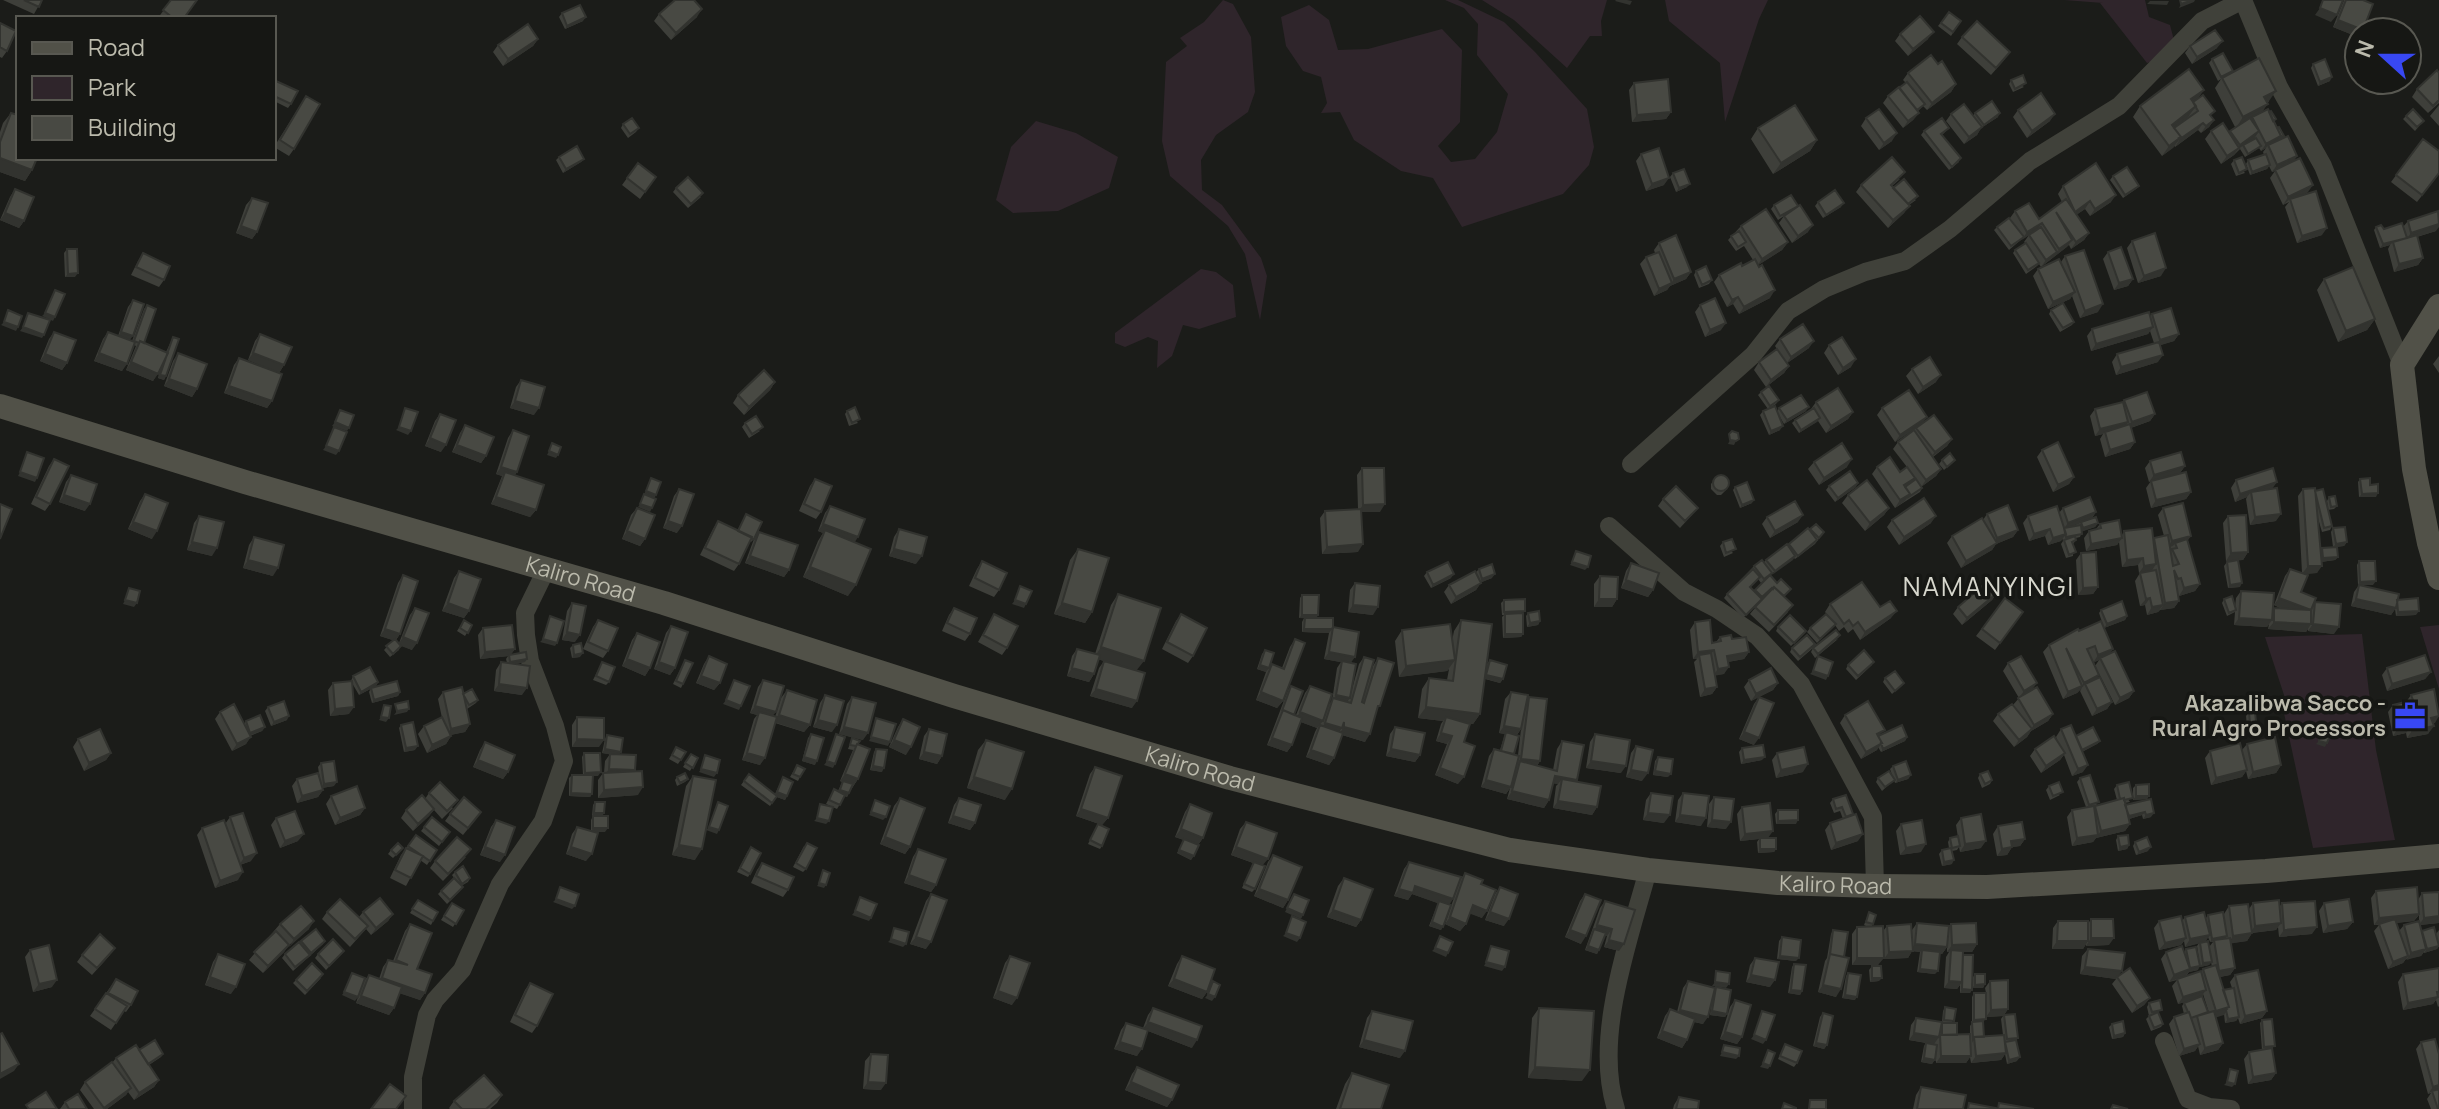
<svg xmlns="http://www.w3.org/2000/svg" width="2439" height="1109" font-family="Manrope,sans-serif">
	<rect width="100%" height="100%" fill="#1b1c19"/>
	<path fill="#2f252b" d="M1223,0L1233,4L1251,37L1255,92L1248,112L1216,135L1201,160L1202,190L1222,205L1261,258L1267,276L1260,320L1245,254L1228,226L1170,176L1162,141L1166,62L1187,46L1180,38L1204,22Z
		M1445,0H1458L1504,22L1535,52L1587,109L1594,147L1589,165L1563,194L1462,227L1433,178L1401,171L1354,140L1340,112L1321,113L1327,103L1321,77L1303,71L1286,46L1281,17L1309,5L1329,20L1338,50L1368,49L1442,29L1462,50L1460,122L1438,146L1451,162L1475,159L1497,132L1508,94L1477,55L1478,24L1464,8Z
		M1482,0H1607L1601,21L1602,36H1590L1567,68L1514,20Z
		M1665,0H1768L1759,19L1725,122L1720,63L1669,21Z
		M2064,0H2145L2149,17L2170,25L2175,44L2167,57L2147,63L2100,3H2103Z
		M1036,121L1076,133L1118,157L1109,188L1058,211L1013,213L996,200L1011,147Z
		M1201,269L1216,272L1233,285L1236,317L1199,329L1183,325L1172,356L1157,368L1158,341L1148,337L1125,347L1115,343V333Z
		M2439,625V689L2420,627Z
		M2362,634L2376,750L2395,840L2313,848L2282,704L2284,695L2265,637Z"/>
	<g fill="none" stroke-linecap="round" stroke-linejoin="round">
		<path stroke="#40413a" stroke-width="18" d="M2243,0L2279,87L2323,166L2402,365
			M1631,464L1753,355L1788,311L1824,289L1865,272L1905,261L1950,229L2030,161L2119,106L2202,21L2243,0
			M1609,526L1684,592L1717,609L1757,636L1801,684L1873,817L1875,886
			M2164,1041L2188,1099L2209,1107L2231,1109
			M413,1109V1077L427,1015L435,1000L462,970L500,884L543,821L564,761L555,726L530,661L526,635L525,613L546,570
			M1616,1109C1593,1037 1629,941 1648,870"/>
		<g stroke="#515148" stroke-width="24">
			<path d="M2439,306L2402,365L2414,469L2429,543L2439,578"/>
			<path id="s1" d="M0,406L245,482L664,603L954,696L1230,778L1510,850L1648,870L1778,883L1875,886L1987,887L2266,871L2439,856"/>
		</g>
	</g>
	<path fill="#3e3f3a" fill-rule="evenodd" d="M3,0H42L34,14Z
		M171,0L184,18H158Z
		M2344,0H2363L2358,37L2333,27Z
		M1949,12L1961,21L1951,36L1938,26Z
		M562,13L583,21L565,29L559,17Z
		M659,14L697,17L671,40L654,21Z
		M0,23L7,51L2,58L0,57Z
		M1900,34L1928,39L1908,56L1895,41Z
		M1962,37L2005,59L1991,75L1957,44Z
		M538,39L533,46L503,66L493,52L498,45Z
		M2190,46L2217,48L2192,64L2185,53Z
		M2212,59L2233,71L2269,101L2262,112L2274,122L2282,138L2297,156L2293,162L2308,192L2301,196L2322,235L2297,243L2285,207L2289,202L2283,205L2270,178L2275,171L2272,172L2269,166L2267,169L2250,175L2246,164L2248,160L2264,155L2263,152L2266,148L2261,151L2259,148L2245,157L2240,149L2242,147L2234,155L2221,164L2205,139L2211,131L2229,132L2235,127L2215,88L2221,79L2218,81L2209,63Z
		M1938,64L1956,84L1951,92L1927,110L1923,106L1918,111L1919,113L1913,120L1903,128L1883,103L1888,96L1906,83L1903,80L1908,73Z
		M2313,64L2330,81L2318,86L2311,68Z
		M2439,73V103L2428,113L2412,97L2417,89Z
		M2011,80L2024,87L2013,92L2009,84Z
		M274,83L291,104L288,108L274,101Z
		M1634,83L1671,112L1666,119L1632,122L1629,90Z
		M2204,90L2197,99L2214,120L2209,127L2201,133L2198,130L2175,147V146L2162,156L2133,117L2140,106Z
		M306,96L294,149L289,156L274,147Z
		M2439,105V126L2430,116Z
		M2018,110L2050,121L2027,138L2013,117Z
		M11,113L32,170L25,181L0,172V132L3,123Z
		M1975,113L1998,117L1981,128L1977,135L1964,144L1946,121L1951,114L1973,116Z
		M2406,116L2421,124L2415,131L2403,119Z
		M1866,118L1892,141L1879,150L1861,126Z
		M623,124L639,128L636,132L628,138L621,128Z
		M1758,128L1817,140L1810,151L1773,174L1751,139Z
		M1949,128L1942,135L1959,162L1949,170L1921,135L1924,131Z
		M2423,139L2439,174L2417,202L2391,182Z
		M1641,154L1664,185L1646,191L1636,161Z
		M559,157L584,159L581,162L563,173L556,160Z
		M2234,160L2245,173L2236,176L2231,164Z
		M638,163L656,177L640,199L622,185Z
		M1673,173L1687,187L1676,192L1670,177Z
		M2113,176L2139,186L2136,189L2123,198L2110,180Z
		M1900,179L1892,186L1916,200L1909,205L1904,213L1888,228L1856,192L1861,185Z
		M2063,186L2111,202L2090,216L2085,209L2076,215L2089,233L2084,240L2071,249L2069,245L2041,267L2039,264L2037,266L2026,274L2013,253L2015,250L2025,243L2024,242L2029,235L2022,239L2009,250L1994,230L1997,227L2010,218L2015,211L2039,219L2062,202L2058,194Z
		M676,188L701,197L688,208L673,192Z
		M15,189L24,221L19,228L0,220L10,197Z
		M252,198L257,232L252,239L236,233L246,205Z
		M1818,202L1841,207L1823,218L1815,206Z
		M1774,205L1808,232L1792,243L1779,223L1784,216L1778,220L1771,209Z
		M2408,221L2436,231L2417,237L2423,258L2418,265L2394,272L2388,249L2390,245L2380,248L2374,230L2376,227L2384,229L2403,227Z
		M1741,226L1788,242L1782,250L1758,265L1770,298L1739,314L1733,304L1727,307L1714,282L1719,275L1742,266L1753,260L1744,246L1736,251L1728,240Z
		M2132,241L2161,276L2138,283L2127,248Z
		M1659,243L1691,272L1686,279L1670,286L1667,290L1654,296L1640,264L1646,257L1655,253L1654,250Z
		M67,249L75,277H65L64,253Z
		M2108,252L2133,279L2128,286L2114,290L2103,259Z
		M143,253L164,280L159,287L131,275L138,261Z
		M2065,256L2098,312L2080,318L2072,296L2070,299L2048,309L2033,276L2038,269L2061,262Z
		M1696,271L1712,280L1709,284L1699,288L1694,275Z
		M2324,279L2375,319L2367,330L2338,342L2317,290Z
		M133,300L130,340L132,341L144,309L147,305L144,343L166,352L173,337L166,376L164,380L158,378L161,367L153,381L126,370L136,346L134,345L122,371L94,361L103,339L108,332L118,336L128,307Z
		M1700,305L1721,330L1705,337L1695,312Z
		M2051,310L2074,322L2072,325L2060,332L2049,314Z
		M2152,314L2179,334L2174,341L2160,345L2158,362L2116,375L2112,362L2117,354L2154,343L2150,331L2148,334L2091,351L2087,336L2092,329L2150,316Z
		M54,332L67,363L62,370L40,361L49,339Z
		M260,334L284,365L279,373L248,360L255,341Z
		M1780,339L1809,348L1787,363L1789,366L1784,373L1766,387L1754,370L1759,362L1777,349L1775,346Z
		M1829,345L1851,367L1838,375L1824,353Z
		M178,353L197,389L192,397L164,386L173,361Z
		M2439,356V373L2433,364Z
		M239,358L272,401L267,408L224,393L234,365Z
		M1912,369L1936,382L1918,394L1906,376Z
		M521,380L534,415L510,408L516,387Z
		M775,382L770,390L744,415L733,403L738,395Z
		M1761,392L1779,400L1776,404L1770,408L1780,430L1769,435L1760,415L1763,411L1768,409L1758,395Z
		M2124,400L2155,414L2150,421L2131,428L2135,442L2130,449L2105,457L2100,439L2103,434L2095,436L2090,416L2095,409L2123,402Z
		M1816,402L1853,412L1848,419L1826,433L1818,421L1799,433L1792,423L1795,420L1811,409Z
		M1779,408L1806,411L1784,424L1777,412Z
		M1882,408L1923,423L1952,439L1947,446L1933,457L1941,469L1936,476L1921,487L1922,488L1920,492L1895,508L1872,474L1877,467L1900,472L1907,467L1893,449L1898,442L1916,428L1895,442L1877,415Z
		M847,411L858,423L849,426L845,414Z
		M440,414L441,452L425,446L435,421Z
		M745,423L760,431L749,438L742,427Z
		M465,425L486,456L481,463L452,452L460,433Z
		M513,430L517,472L515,475L536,510L530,517L491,504L502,476L496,474L508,438Z
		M2042,450L2074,477L2069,484L2053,492L2037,457Z
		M54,459L50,504L45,511L31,504L49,466Z
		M1942,460H1955L1944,470L1939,464Z
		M2150,461L2185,466L2180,473L2163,478L2191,492L2186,499L2151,508L2146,488L2151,481L2149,482L2145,468Z
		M1814,462L1847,467L1819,485L1808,469Z
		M1362,468L1380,512H1361L1358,552L1322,554L1320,518L1325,511L1358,509L1357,475Z
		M71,475L85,511L59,502L66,482Z
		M1716,477L1727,489L1721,495H1717L1711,489V484Z
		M815,479L821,512L816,519L799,511L810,486Z
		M2360,479L2370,485L2376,497H2359L2358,482Z
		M2236,480L2272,489L2276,521L2250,525L2246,499L2247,497L2235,502L2231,488Z
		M1829,486L1856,487L1835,502L1826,490Z
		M1735,487L1752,503L1740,508L1733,490Z
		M679,489L677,533L663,528L674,496Z
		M2303,489L2315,491L2328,509L2327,501L2329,497L2337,506L2334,509L2328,510L2332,526L2330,530L2322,532L2317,515L2320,551L2322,548L2333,547L2331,532L2333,528L2347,542L2344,546L2335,547L2338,557L2335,560L2321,562L2317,573L2303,574L2301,592L2313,605L2315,602L2334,634L2308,631V629L2306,632L2268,629L2269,624L2267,627L2234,625L2235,612L2227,616L2222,603L2224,599L2235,607L2236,598L2241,591L2272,611L2274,608L2282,609L2274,605L2285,576L2290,569L2302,573L2298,496Z
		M145,494L152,539L128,529L140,501Z
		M1848,495L1889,508L1884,515L1865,531L1842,503Z
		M1663,499L1692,515L1680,528L1658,506Z
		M830,506L855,542L848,596L803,577L818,541L823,533L818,531L825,513Z
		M637,508L645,539L640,546L622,539L631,515Z
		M2063,508L2096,512L2092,518L2098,523L2095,527L2082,531L2080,537L2076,538V540L2073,544V556L2066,558L2061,544L2063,541L2062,538L2061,541L2048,545L2045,536L2029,541L2023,523L2028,516L2059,513Z
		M2163,508L2188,541L2200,584L2195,591L2179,596V601L2174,608L2160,610L2158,612L2147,615L2145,605L2140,606L2135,581L2140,573L2147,572L2139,573L2138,565L2122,567L2119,542L2117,545L2086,551L2084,538L2089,531L2096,529L2100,524L2122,535L2124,531L2153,540L2154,538L2164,536L2158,515Z
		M746,514L754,538L759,532L789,570L784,577L745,563L754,539L751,542L750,541L739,564L734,571L700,555L713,529L718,521L737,531Z
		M1987,514L2018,530L2013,537L1996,544L1992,550L1961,568L1947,543L1952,536L1983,520Z
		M199,516L212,556L187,550L194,523Z
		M2228,516L2248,552L2243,560L2226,561L2223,523Z
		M1767,517L1798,522L1770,538L1762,524Z
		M1892,520L1931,523L1899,545L1887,527Z
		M1816,524L1824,532L1815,544L1795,559L1794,558L1770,575L1784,597L1788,612L1769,632L1750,614L1769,591L1743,618L1724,598L1727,594L1754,566L1764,562L1766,560L1789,544L1810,530ZM1758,579L1761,583L1766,579L1754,591L1750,587Z
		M899,529L916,564L889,556L894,537Z
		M254,537L273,576L243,568L249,545Z
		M1723,542L1733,553L1724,557L1720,546Z
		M1078,549L1092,612L1085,623L1054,614L1070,560Z
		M2081,553L2098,587L2093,594L2078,595L2076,560Z
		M982,561L999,590L994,597L969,586L977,569Z
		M2359,561L2373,585H2360L2398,600L2416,615L2396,616L2395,609L2391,615L2351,606L2354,592L2359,585H2358L2357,565Z
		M2227,562L2240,587L2228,588L2224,566Z
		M1631,563L1653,590L1648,597L1621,588L1626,571Z
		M1479,569L1492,578L1481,582L1476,590L1451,604L1444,592L1449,585L1478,577L1476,572Z
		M459,571L469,611L464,618L442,611L454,578Z
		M1427,572L1451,578L1431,588L1424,576Z
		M403,575L400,634L396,640L399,643L410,615L415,608L412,650L400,645L399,650L390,657L384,650L393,640L380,636L398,583Z
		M1600,576L1617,599L1612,607H1594V584Z
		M1355,583L1373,615L1348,612L1350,590Z
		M1997,593L1992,600L1962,625L1953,614L1958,607Z
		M1118,594L1137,671L1132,708L1090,696L1099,668L1104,661L1098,659L1094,674L1089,682L1067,676L1072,656L1077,649L1095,654L1111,605Z
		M1302,595L1318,615L1316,618L1333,627L1351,663L1352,689L1359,664L1364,657L1362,702L1373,666L1378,658L1376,712L1365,742L1342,735L1334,758L1329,765L1306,757L1315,732L1317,728L1301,722L1292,745L1287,752L1267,745L1288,690L1291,686L1294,715H1296L1305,693L1310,686L1328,705L1332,701L1337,668L1341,662L1324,659L1329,633L1302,632V622L1304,618H1299L1300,598Z
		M2005,598L2023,612L1995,650L1976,636Z
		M1504,600L1523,614V634L1521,637L1503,638L1502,617L1504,615H1502L1501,603Z
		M572,603L575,642L562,640L567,611Z
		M1830,604L1880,607L1891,618L1860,640L1853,629L1848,633L1844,627L1839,631L1835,625L1817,643L1807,632L1810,628L1831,619L1825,612Z
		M954,608L970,634L965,641L942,631L949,615Z
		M2101,610L2127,616L2125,620L2104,628L2099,613Z
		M1528,613L1540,621L1538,625L1527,627L1526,616Z
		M994,614L1007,648L1002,655L978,642Z
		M1181,614L1193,656L1188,663L1162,649L1176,621Z
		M464,620L472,625L465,636L457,631Z
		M598,620L608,651L603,658L583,649L593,627Z
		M1461,620L1487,664L1490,660L1503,679L1500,683L1485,679L1480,714L1473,724H1470L1464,742L1458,784L1435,775L1447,744L1436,741L1441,724L1443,721L1418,718L1422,689L1429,678L1447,680L1449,669L1447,671L1399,677L1395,641L1402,630L1452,641L1454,631Z
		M1695,622L1712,643L1716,642L1720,637L1732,639L1749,652L1744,659L1728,662L1724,674L1715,675L1717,687L1712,694L1700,697L1694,662L1697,659H1693L1690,630Z
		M671,626L675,668L670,675L654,669L666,633Z
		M1778,627L1806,631L1791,646L1776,631Z
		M483,628L515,649L510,655L525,662L515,664L522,695L494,691L496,670L501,662L507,663L506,659L508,656L480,659L478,635Z
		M2079,631L2113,649L2110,653L2134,691L2129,698L2115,705L2095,666L2099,660L2094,662L2099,675L2097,678L2112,702L2107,709L2092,716L2080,691L2082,688L2077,693L2063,699L2043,652L2049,645Z
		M637,633L650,668L645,676L622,666L632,640Z
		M1295,639L1283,701L1277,708L1256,700L1266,672L1257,669L1262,654L1265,650L1269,668H1282L1290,647Z
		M1838,639L1815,658L1811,652L1813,648Z
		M573,645L580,657L572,658L570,648Z
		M1792,648H1813L1798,661L1790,652Z
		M709,656L720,683L714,690L696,683L704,664Z
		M685,660L683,684L681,688L673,684Z
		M602,662L609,682L606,685L593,680Z
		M2008,663L2053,714L2048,721L2031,731L2027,737L2014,747L1993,721L1998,714L2013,705L2019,698L2003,671Z
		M1848,665H1872L1856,680L1846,669Z
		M2387,668L2431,672L2425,679L2387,691L2382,675Z
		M353,676L378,682L376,686L359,695L352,683L349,714L330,716L328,690L333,683L351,681Z
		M1885,678L1904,683L1892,694L1883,682Z
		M763,680L773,716L775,717L781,698L787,690L810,725L804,732L775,723L760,765L742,760L754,719L757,715L750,713L758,687Z
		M1749,680L1778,683L1773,690L1759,697L1754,745L1739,739L1754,704L1759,697L1751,701L1744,687Z
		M371,688L400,692L398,696L372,703L369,692Z
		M443,692L463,694L478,700L476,703L467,709L470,724L465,732L450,735L451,736L446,744L427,753L418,734L424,726L442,718L438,699Z
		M1511,692L1527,700L1529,697L1540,761L1537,766L1553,770L1557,749L1562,741L1576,782L1597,807L1592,815L1553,808L1556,786L1558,784L1553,783L1549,800L1544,808L1507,799L1510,788L1506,794L1481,787L1489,756L1494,749L1500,750L1505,734L1499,733L1505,699ZM1521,729L1518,755L1514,754L1517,735Z
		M825,695L832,732L813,727L820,703Z
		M2411,695L2435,723H2433L2428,734L2407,738L2406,733L2393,736L2388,712L2393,705L2406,702Z
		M852,697L863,740L839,734L847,704Z
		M268,707L287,720L271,726L265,711Z
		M220,712L244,724L246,721L265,727L262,731L250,736L246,744L232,751L215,719Z
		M2249,712L2256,722L2254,726L2247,727L2246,716Z
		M1845,715L1881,734L1907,737L1905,741L1881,752L1878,747L1877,750L1861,759L1840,723Z
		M577,717L599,747H572V725Z
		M903,719L906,755L889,747L898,727Z
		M401,725L415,750L404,752L399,728Z
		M1395,727L1420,755L1415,762L1386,756L1390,734Z
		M929,729L942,756L937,764L919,759L924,736Z
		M2061,729L2076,736L2100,741L2097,744L2082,752L2083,772L2072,776L2064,755L2060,760L2041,773L2030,756L2035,749L2058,742L2056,737Z
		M811,734L815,765L802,761L808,738Z
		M1595,734L1621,773L1586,768L1590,742Z
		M607,735L621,752L619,754L635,770L638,795L598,798V780L603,773H604L605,761L610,754L602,753L605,739Z
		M852,738L858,744V779L849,793L847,797L845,796L837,809L826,804L834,789L838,791L842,782L840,781L853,750L848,749Z
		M78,739L111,753L106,760L84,771L73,747Z
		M986,740L1005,800L967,788L978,750Z
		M485,742L508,772L503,779L473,767L480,750Z
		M2247,744L2281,765L2276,773L2248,779L2246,771L2242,777L2211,785L2205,758L2210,751L2242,750Z
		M1636,746L1642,781L1626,777L1631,753Z
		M676,747L686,752L678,764L669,759Z
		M1742,748L1762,760L1741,764L1739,752Z
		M876,749L882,772L870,770L874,752Z
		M584,753L598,776H593L592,794L590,797L569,796V778L572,775H583L582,757Z
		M1777,753L1803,772L1776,778L1772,760Z
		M691,754L698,758L690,771L683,767Z
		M1658,757L1668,777L1653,775L1655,761Z
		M321,763L334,786L322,788L323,790L318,797L297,803L292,786L297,779L320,780L318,767Z
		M797,765L800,777L798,781L790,777Z
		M1893,766L1911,775L1908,779L1895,783L1894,780L1882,791L1876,782L1878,778H1893L1890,769Z
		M1095,767L1108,818L1102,825L1076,816L1090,774Z
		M749,774L775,794L783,777L787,796L785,800L777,797L770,806L741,785Z
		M1980,774L1992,780L1990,784L1982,788L1978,778Z
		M693,776L695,860L672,855L686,786Z
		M677,777L688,779L685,782L677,786L675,780Z
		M2080,778L2097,805L2117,800L2114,789L2117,785L2130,802L2125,803V805L2151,799V817L2143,819L2142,815L2129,819L2130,824L2125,831L2096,838L2093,842L2072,846L2067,817L2072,810L2086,807L2077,782Z
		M2136,785L2149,796L2147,799L2133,800V788Z
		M2049,786L2060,795L2050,800L2046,790Z
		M429,793L453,808L442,819L434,810L429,816L413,831L401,818L406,810L425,799Z
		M1651,793L1664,823L1643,820L1646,800Z
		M1683,793L1701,826L1675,822L1678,800Z
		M1846,795L1858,841L1831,850L1825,830L1830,823L1843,819L1840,811L1834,813L1830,803L1833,799Z
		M331,796L365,808L360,815L335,825L326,804Z
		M1714,797L1726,829L1707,827L1709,804Z
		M900,798L910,847L905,854L880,844L894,806Z
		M959,798L975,823L970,830L948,823L954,805Z
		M595,802L602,816L605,832H593L586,861L566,854L572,834L577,827L591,831V820L593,816H592L593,805Z
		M1190,804L1203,838L1198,845L1191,860L1177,853L1184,840L1175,837L1185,812Z
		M1742,807L1776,849L1774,852L1758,853L1757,842L1759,839L1740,841L1737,814Z
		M1778,810L1796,824H1776L1775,814Z
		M450,814L476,819L463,835L445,821Z
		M230,817L251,861L240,865L238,880L215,888L197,835L202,828L225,824Z
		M432,817L450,832L439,846L421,831Z
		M276,818L298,841L280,848L271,825Z
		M1961,818L1981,848L1960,852L1959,847L1957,850L1952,851V864L1942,866L1939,854L1942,850L1949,848L1948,842L1950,838L1959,844L1956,825Z
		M496,820L500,862L480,855L491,827Z
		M1246,822L1263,866L1255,889L1252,892L1242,888L1253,863L1231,855L1240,829Z
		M1098,824L1102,846L1100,849L1088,844Z
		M1901,824L1921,852L1900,855L1896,831Z
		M1998,826L2025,839L2020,846L2012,847L2007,855L1997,856L1993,834Z
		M416,835L437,850L427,865L420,860L406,886L390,878L401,855Z
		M2118,836L2129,845L2127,849L2118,851L2116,840Z
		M2135,842L2148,851L2136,855L2133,846Z
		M804,846L806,869L803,872L793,867Z
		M918,849L936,885L931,892L904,883L913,857Z
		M391,850L400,851L393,858L388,854Z
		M748,851L750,874L748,877L737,872Z
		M1273,855L1288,900L1283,908L1254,896L1268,862Z
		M466,857L443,881L430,868L435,861Z
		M1409,862L1449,905L1441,930L1429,926L1438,903L1412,894L1408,900L1394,896L1404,869Z
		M762,863L788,890L783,897L751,883L757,870Z
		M455,872L470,878L468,882L461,886L460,891L447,904L438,894L454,878L452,875Z
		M1465,873L1481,884L1482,918L1470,913L1466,924L1460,931L1445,924L1460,880Z
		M1344,878L1361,920L1356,927L1327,917L1338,886Z
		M1500,887L1504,926L1485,920L1495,894Z
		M2376,891L2418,900L2422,893L2439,892V923L2420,925L2421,931L2436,934L2439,930V946L2437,949L2424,953V952L2421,956L2406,959L2403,963L2388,969L2374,931L2379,925H2374L2371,898ZM2419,915V923L2404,925L2399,931L2396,923L2414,921Z
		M931,894L926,949L910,944L926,901Z
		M1585,894L1581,944L1565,937L1580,901Z
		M418,900L438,912L431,925L410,913Z
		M1605,901L1619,951L1604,947L1607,936H1605L1597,954L1585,950L1600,908Z
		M452,903L464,910L453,927L441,920Z
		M2253,903L2280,906L2282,903L2312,934L2279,937L2278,927L2276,930L2252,933L2247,941L2231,943L2235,968L2230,975L2220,977L2223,990L2232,988L2230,982L2235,975L2267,1011L2262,1018L2240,1024L2238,1018L2236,1021L2225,1023L2224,1014L2216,1017L2223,1043L2218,1050L2200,1055L2198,1046L2195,1051L2179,1056L2169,1024L2174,1017L2184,1014L2182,1006L2184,1003L2195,999L2178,1004L2172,986L2177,980L2169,982L2161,959L2166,952H2184L2186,949L2198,970L2189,972L2186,976L2201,972L2203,969L2212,967L2211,962L2209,965L2200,967L2197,946L2199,943L2185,947L2184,941L2181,945L2159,950L2154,928L2159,921H2182L2185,917L2206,918L2208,915L2224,914L2229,906L2249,909ZM2208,937L2210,942H2213L2209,947L2205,942ZM2203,994L2209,1013L2202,997Z
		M2324,903L2353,922L2347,929L2323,933L2319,911Z
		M327,912L359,917L363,912L393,914L388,921L371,935L366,929L350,947L322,919Z
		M1869,912L1873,924L1872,926L1883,931L1887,926L1912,936V930L1917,923L1949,927L1951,924L1977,944L1972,952H1963V955L1973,977L1975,974L1985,984L1983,988H1972L1970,993H1960V985L1957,989L1944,988L1946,957L1949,952H1947V947L1942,954H1940L1935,974L1917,972L1920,952L1912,951L1908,958L1884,959L1883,954L1878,965H1852V934L1857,927L1866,926L1864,925Z
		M2091,919L2109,945L2086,946V944L2083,949H2052L2053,928L2058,921L2088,924Z
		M280,924L309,929L288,946L284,952L263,973L249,960Z
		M410,924L417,969L425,993L420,1000L400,993L394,1008L389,1015L356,1003L363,982L369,975L379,979L383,967L388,960L393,961L405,931Z
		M1833,930L1844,957L1836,997L1818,992L1825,961L1827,958L1831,934Z
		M1782,937L1796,961L1777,959L1779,941Z
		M301,941L323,944L293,971L282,958L285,954Z
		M2088,949L2119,976L2150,998L2144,1005L2132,1013L2112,984L2116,979L2080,974L2082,956Z
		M30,950L52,987L33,992L25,957Z
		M344,951L326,970L315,958L318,954Z
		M218,954L231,994L205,985L213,962Z
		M82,955H110L92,975L77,962Z
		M1010,956L1012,1005L993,998L1005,963Z
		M1182,956L1207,992L1202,999L1168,986L1177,964Z
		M1755,958L1770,987L1746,982L1750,965Z
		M1794,964L1802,991L1800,995L1788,993L1792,967Z
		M1872,966L1879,981L1870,982L1869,970Z
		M2439,968V1006L2438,1007L2436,1000L2433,1004L2403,1010L2398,982L2403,974Z
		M1848,973L1855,1000L1842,998L1846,976Z
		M321,978L305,995L293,983L296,980Z
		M116,979L131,1005L126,1012L124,1011L111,1030L90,1016Z
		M1688,981L1715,988L1727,1014L1725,1017L1710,1015L1712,1000L1703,1024L1694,1022L1687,1040L1682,1048L1657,1038L1665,1016L1670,1009L1677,1012L1683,988Z
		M1990,981L2008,1009L2004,1015L2018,1038L2016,1040L2017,1061L2007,1064L2005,1054L2001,1060L1971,1063L1970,1057L1966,1063H1936V1056L1932,1064L1921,1062L1924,1046L1926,1043L1909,1040L1911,1025L1916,1018L1942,1022L1943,1011L1945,1007L1953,1023L1957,1035L1970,1034V1026L1972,1023V997L1974,993H1986L1985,988ZM2003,1016L2001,1019L2003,1035L1984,1037L1983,1023L1986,1017Z
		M530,983L537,1026L532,1033L510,1022L525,990Z
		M1735,1000L1742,1037L1737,1044L1720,1039L1730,1007Z
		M2149,1003L2159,1013L2163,1024L2161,1027L2151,1031L2146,1019L2149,1016L2147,1007Z
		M1153,1008L1192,1048L1148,1031L1137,1056L1114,1049L1121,1030L1126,1023L1143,1028L1148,1015Z
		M1539,1008L1582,1081L1528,1078L1532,1018Z
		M1372,1011L1400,1058L1359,1047L1367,1018Z
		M1823,1013L1827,1045L1824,1049L1813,1046L1820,1017Z
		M2262,1020L2276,1073L2271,1080L2248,1084L2244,1059L2249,1052L2262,1050L2260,1023Z
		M2112,1024L2125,1033L2123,1037L2112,1039L2109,1027Z
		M2421,1042L2439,1109H2431L2427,1099L2431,1093L2428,1094L2416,1049Z
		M1785,1044L1797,1063L1794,1067L1778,1059Z
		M139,1050L163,1054L161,1057L149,1065L159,1080L154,1087L134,1100L128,1092L126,1095L107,1109H94L80,1090L85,1082L112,1063L116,1058Z
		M871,1054L881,1090L863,1089L865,1061Z
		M1137,1067L1172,1100L1167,1107L1125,1090L1132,1074Z
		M1352,1073L1381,1109H1336L1345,1084Z
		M1921,1087L1963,1109H1913L1916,1095Z
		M502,1095L497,1103L490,1109H450L449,1108L454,1101Z
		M1679,1097L1698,1109H1673L1674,1105Z
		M65,1102L87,1109H60Z"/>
	<path fill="#32332f" d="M1616,0H1627L1632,1L1630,5L1615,1Z
		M2193,0H2195L2194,2L2179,8L2181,4Z
		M2150,1H2169L2167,5L2147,4Z
		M2320,8L2337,15L2331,22L2315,15Z
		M702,9L697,17L671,40L676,33Z
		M586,17L583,21L565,29L567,26Z
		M2338,20L2363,30L2362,32H2359L2358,37L2333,27Z
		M1934,32L1928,39L1908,56L1913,49Z
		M538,39L533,46L503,66L508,59Z
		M2223,41L2217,48L2192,64L2197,57Z
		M2332,77L2330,81L2318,86L2320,82Z
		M1956,84L1951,92L1927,110L1932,103Z
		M2204,90L2196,100L2183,110L2191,99Z
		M2276,91L2269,101L2257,108L2264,97Z
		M2268,104L2260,114L2252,117L2251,120L2236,128L2243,117Z
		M2196,106L2188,117L2164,135L2172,125Z
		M1671,112L1666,119L1632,122L1637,115Z
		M1919,113L1913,120L1903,128L1908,121Z
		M2000,113L1998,117L1981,128L1977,135L1964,144L1969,137L1984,125Z
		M2055,114L2050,121L2027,138L2032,131Z
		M2214,120L2209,127L2201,133L2206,126Z
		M2203,123L2198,130L2175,147L2180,139Z
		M2259,131L2254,139L2238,149L2234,155L2221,164L2227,156L2236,150L2240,145Z
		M1897,133L1892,141L1879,150L1884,143Z
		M2281,136L2276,143L2268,145L2266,148L2261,151L2266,144Z
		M2181,137L2173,148L2162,156L2169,146Z
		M1817,140L1810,151L1773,174L1781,163Z
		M2297,156L2292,163L2272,172L2277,165Z
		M0,158L32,170L25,181L0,172Z
		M584,159L581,162L563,173L566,169Z
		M2270,165L2267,169L2250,175L2252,172Z
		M1669,178L1664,185L1646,191L1652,184Z
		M1690,184L1687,187L1676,192L1679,188Z
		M2313,185L2308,192L2291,201L2290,199L2283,205L2288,197Z
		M2116,195L2111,202L2090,216L2095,209Z
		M2090,201L2085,209L2070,219L2075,212Z
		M1844,203L1841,207L1823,218L1826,215Z
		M1910,206L1904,213L1888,228L1893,220Z
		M5,213L24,221L19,228L0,220Z
		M2042,223L2037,230L2022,240L2027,232Z
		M2439,224V227L2436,231L2406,240L2411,233Z
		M1813,225L1808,232L1792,243L1798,236Z
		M241,226L257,232L252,239L236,233Z
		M2327,228L2322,235L2297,243L2302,236Z
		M2089,233L2084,240L2071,249L2076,242Z
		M2072,240L2067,247L2041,267L2046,260Z
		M1788,242L1782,250L1757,266L1762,259Z
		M2393,242L2390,245L2380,248L2383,244Z
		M2423,258L2418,265L2394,272L2399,264Z
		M2166,268L2161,276L2138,283L2144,276Z
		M1691,272L1686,279L1670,286L1667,290L1654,296L1659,289L1671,284L1674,279Z
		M78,273L75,277H65L68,274Z
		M2133,279L2128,286L2114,290L2119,283Z
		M1775,290L1770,298L1739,314L1744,307Z
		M2075,292L2070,299L2048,309L2053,302Z
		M1738,297L1733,304L1727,307L1732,300Z
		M2103,304L2098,312L2080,318L2085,311Z
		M45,313L55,317L53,321L42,316Z
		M2375,319L2367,330L2338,342L2346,331Z
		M4,322L18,327L16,331L1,325Z
		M1726,323L1721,330L1705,337L1710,330Z
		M23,327L44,335L42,338L20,331Z
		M2153,327L2148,334L2091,351L2096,344Z
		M121,332L133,336L127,343L116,339Z
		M2179,334L2174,341L2155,347L2160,340Z
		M1814,341L1809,348L1786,364L1791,357Z
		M99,353L127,364L122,371L94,361Z
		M253,353L284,365L279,373L248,360Z
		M45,354L67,363L62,370L40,361Z
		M2163,355L2158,362L2116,375L2121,367Z
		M1856,359L1851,367L1838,375L1843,368Z
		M131,362L158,374L153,381L126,370Z
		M1789,366L1784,373L1766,387L1771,380Z
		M160,375L166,376L164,380L158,378Z
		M1941,375L1936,382L1918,394L1923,387Z
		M169,379L197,389L192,397L164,386Z
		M775,382L770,390L744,415L749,407Z
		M229,386L272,401L267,408L224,393Z
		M515,401L539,408L534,415L510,408Z
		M1809,407L1806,411L1784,424L1787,420Z
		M1853,412L1848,419L1826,433L1831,426Z
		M2155,414L2150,421L2127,429L2132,422Z
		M1927,417L1922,424L1895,442L1900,435Z
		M1820,418L1817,422L1799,433L1801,430Z
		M335,422L349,428L347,431L332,426Z
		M2128,422L2123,429L2105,432L2103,434L2095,436L2100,429Z
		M1783,426L1780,430L1769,435L1771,431Z
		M399,427L411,431L408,435L396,430Z
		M430,438L446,445L441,452L425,446Z
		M1952,439L1947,446L1929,459L1935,452Z
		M1730,440L1736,441L1734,445L1728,444Z
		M2135,442L2130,449L2105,457L2110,450Z
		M457,445L486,456L481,463L452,452Z
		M326,446L339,451L336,455L323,450Z
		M549,451L558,455L556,458L547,455Z
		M1852,459L1847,467L1819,485L1824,478Z
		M2185,466L2180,473L2149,482L2154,475Z
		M501,467L517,472L512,479L505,472L502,476L496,474Z
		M1941,469L1936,476L1921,487L1926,480Z
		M20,472L37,478L35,482L18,476Z
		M2074,477L2069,484L2053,492L2058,485Z
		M2277,482L2272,489L2251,492L2247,497L2235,502L2240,494Z
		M1858,483L1856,487L1835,502L1838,498Z
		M646,491L656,495L654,499L643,495Z
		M2191,492L2186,499L2151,508L2156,500Z
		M2378,493L2376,497H2359L2362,494Z
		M1910,494L1905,501L1895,508L1900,500Z
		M64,495L90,504L85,511L59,502Z
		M496,497L536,510L530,517L491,504Z
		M1754,500L1752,503L1740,508L1742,505Z
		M640,504L652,508L650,512L638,507Z
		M1385,504L1380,512H1358L1363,505Z
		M1889,508L1884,515L1865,531L1870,523Z
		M2096,512L2091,519L2063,530L2068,523Z
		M2281,514L2276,521L2250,525L2255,517Z
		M1803,515L1798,522L1770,538L1775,531Z
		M1936,516L1931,523L1899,545L1904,537Z
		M668,521L682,526L677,533L663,528Z
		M133,522L157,531L152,539L128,529Z
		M2098,523L2095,527L2081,532L2083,528Z
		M823,524L858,537L853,545L825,530L823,533L818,531Z
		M2050,529L2045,536L2029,541L2034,534Z
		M2018,530L2013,537L1996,544L1992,550L1961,568L1966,561L1992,546L1997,538Z
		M627,531L645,539L640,546L622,539Z
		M2066,534L2061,541L2048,545L2053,538Z
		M2191,536L2186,543H2175L2173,546L2167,548L2172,541Z
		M2122,538L2117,545L2086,551L2091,544Z
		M192,542L217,548L212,556L187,550Z
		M2347,542L2344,546L2333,547L2336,544Z
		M1363,544L1358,552L1322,554L1327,547Z
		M894,549L922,556L916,564L889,556Z
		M2248,552L2243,560L2226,561L2231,553Z
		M750,556L789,570L784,577L745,563Z
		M1795,556L1793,560L1772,575L1775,571Z
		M2338,557L2335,560L2320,562L2323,558Z
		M2143,558L2138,565L2122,567L2127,560Z
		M248,560L278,568L273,576L243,568Z
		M1572,562L1588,567L1585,570L1570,565Z
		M2156,564L2151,572L2139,573L2144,566Z
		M2308,566H2322L2317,573L2302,574Z
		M810,567L856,585L848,596L803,577Z
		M1454,574L1451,578L1431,588L1433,585Z
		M1495,574L1492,578L1480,583L1482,579Z
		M1626,580L1653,590L1648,597L1621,588Z
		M2376,581L2373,585H2358L2360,582Z
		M1481,583L1476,590L1451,604L1456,597Z
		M2242,583L2240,587L2228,588L2230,585Z
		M2200,584L2195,591L2179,596L2184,588Z
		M2098,587L2093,594L2078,595L2083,588Z
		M1997,593L1992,600L1962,625L1967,618Z
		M2150,598L2145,605L2140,606L2146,599Z
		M2279,598L2311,610L2306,618L2274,605Z
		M1599,599H1617L1612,607H1594Z
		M2356,599L2396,608L2391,615L2351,606Z
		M125,600L137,603L134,607L123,604Z
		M1015,600L1026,604L1024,608L1012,604Z
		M2179,601L2174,608L2160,610L2165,603Z
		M448,603L469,611L464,618L442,611Z
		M1062,603L1092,612L1085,623L1054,614Z
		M1353,605L1378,607L1373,615L1348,612Z
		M2163,605L2158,612L2147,615L2152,607Z
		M1897,611L1891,618L1860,640L1865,632Z
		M2419,611L2416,615L2396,616L2398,612Z
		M1302,615H1318L1316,619L1299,618Z
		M2127,616L2125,620L2104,628L2107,624Z
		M2239,618L2272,620L2267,627L2234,625Z
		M1540,621L1538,625L1527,627L1530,623Z
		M2274,622L2311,624L2306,632L2268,629Z
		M2313,624L2339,627L2334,634L2308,631Z
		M385,629L400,634L395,641L380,636Z
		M1304,629H1332L1329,633L1302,632Z
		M567,632L580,635L575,642L562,640Z
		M1505,634H1523L1521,637L1503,638Z
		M403,637L417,643L412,650L398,645Z
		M543,639L557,643L555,646L540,642Z
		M1101,647L1144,661L1136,671L1094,658Z
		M515,649L510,656L480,659L485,652Z
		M2113,649L2108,656L2093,663L2098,655Z
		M1714,650L1709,657L1699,655L1697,659H1693L1698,652Z
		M1329,652L1355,657L1350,664L1324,659Z
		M1749,652L1744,659L1722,663L1727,656Z
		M583,653L580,657L572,658L574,655Z
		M527,659L525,662L507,666L510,662Z
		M627,659L650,668L645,676L622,666Z
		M1455,660L1447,671L1399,677L1406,666Z
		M659,662L675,668L670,675L654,669Z
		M1260,665L1269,668L1266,672L1257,669Z
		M1729,667L1724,674L1713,676L1718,669Z
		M1072,668L1094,674L1089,682L1067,676Z
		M1813,671L1828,676L1826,680L1810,674Z
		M2431,672L2425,679L2387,691L2392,684Z
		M1486,675L1503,679L1500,683L1483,678Z
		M2099,675L2094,682L2085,684L2077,693L2063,699L2068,692L2081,687L2084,683Z
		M701,676L720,683L714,690L696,683Z
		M378,682L376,686L359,695L361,692Z
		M1778,683L1773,690L1751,701L1756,694Z
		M2037,683L2032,690L2019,698L2024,691Z
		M499,684L527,688L522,695L494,691Z
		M1717,687L1712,694L1700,697L1705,689Z
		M1096,689L1137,701L1132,708L1090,696Z
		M2134,691L2129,698L2115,705L2120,698Z
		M400,692L398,696L372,703L374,700Z
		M1261,692L1283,701L1277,708L1256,700Z
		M1336,695L1350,698L1345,705L1331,703Z
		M726,700L741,706L739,710L723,704Z
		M2112,702L2107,709L2092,716L2097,709Z
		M755,706L776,712L770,719L759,712L757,715L750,713Z
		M354,707L349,714L330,716L335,709Z
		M1426,707L1480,714L1473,724L1445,721L1446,717L1443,721L1418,718Z
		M409,709L407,712L394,715L397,711Z
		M1300,712L1323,721L1317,728L1295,720Z
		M2053,714L2048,721L2031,731L2027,737L2014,747L2019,740L2029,732L2034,725Z
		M779,715L810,725L804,732L774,722Z
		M289,716L287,720L271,726L274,722Z
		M2439,716L2435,723L2426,725L2431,718Z
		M381,717L389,718L386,722L379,720Z
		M818,720L837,725L832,732L813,727Z
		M1325,723L1342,728L1337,735L1320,730Z
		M470,724L465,732L446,736L451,729Z
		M1504,726L1521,729L1516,736L1499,733Z
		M2411,726L2406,733L2393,736L2398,728Z
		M2434,726L2428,734L2407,738L2412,731Z
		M265,727L262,731L248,736L250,733Z
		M844,727L868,733L863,740L839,734Z
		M1344,727L1370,734L1365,742L1339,734Z
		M1744,732L1759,738L1754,745L1739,739Z
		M1441,733L1452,736L1447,744L1436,741Z
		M451,736L446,744L427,753L432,745Z
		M251,737L246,744L232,751L237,744Z
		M871,737L890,742L888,746L869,741Z
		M1907,737L1905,741L1881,752L1883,749Z
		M1272,738L1292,745L1287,752L1267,745Z
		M577,739L604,740L599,747H572Z
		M894,740L911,747L906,755L889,747Z
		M2100,741L2097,744L2079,753L2082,750Z
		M2319,741L2327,743L2325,747L2316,744Z
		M1882,743L1877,750L1861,759L1866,752Z
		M418,746L415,750L404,752L406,748Z
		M605,749L621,752L618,756L602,753Z
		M1391,749L1420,755L1415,762L1386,756Z
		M1311,750L1334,758L1329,765L1306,757Z
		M924,752L942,756L937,764L919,759Z
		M111,753L106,760L84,771L89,763Z
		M747,753L765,758L760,765L742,760Z
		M2065,753L2060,760L2041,773L2046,766Z
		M804,757L817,761L815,765L802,761Z
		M1765,757L1762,760L1741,764L1744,760Z
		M1521,759L1540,761L1535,769L1520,761L1516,766Z
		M478,760L508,772L503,779L473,767Z
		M827,761L835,764L833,768L824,765Z
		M1591,761L1626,766L1621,773L1586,768Z
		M1808,764L1803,772L1776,778L1781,770Z
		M2088,765L2083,772L2072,776L2078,769Z
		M2281,765L2276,773L2248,779L2253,772Z
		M873,766L884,768L882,772L870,770Z
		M1440,768L1464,777L1458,784L1435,775Z
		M609,769L635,770L604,776Z
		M701,769L717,773L714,777L699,772Z
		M1631,770L1648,773L1642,781L1626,777Z
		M2247,770L2242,777L2211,785L2216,778Z
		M1655,771L1671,774L1668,777L1653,775Z
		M601,772L598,776H583L585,773Z
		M845,774L858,779L853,786L840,781Z
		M1911,775L1908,779L1895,783L1898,780Z
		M1555,776L1577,780L1572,787L1562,779L1558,784L1550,783Z
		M974,777L1012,789L1005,800L967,788Z
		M1486,780L1511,787L1506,794L1481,787Z
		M337,782L334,786L321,788L324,784Z
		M643,787L638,795L598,798L604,790Z
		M323,790L318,797L297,803L302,796Z
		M840,790L849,793L847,797L837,793Z
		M1512,791L1549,800L1544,808L1507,799Z
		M777,792L787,796L785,800L774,796Z
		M571,793L592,794L590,797L569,796Z
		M2136,796H2149L2147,799L2133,800Z
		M1558,801L1597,807L1592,815L1553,808Z
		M365,808L360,815L335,825L340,818Z
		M434,809L429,816L413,831L418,824Z
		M1081,809L1108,818L1102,825L1076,816Z
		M871,812L886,817L883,820L869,815Z
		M2145,812L2142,815L2126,820L2129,816Z
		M594,813H604L602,817L592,816Z
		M1648,813L1670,815L1664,823L1643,820Z
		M2154,813L2151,817L2143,819L2146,815Z
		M1680,815L1706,818L1701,826L1675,822Z
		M953,816L975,823L970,830L948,823Z
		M817,818L829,821L826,824L814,821Z
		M1712,820L1731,822L1726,829L1707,827Z
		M1798,820L1796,824H1776L1778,821Z
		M2130,824L2125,831L2096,838L2093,842L2072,846L2077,838L2098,835L2101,831Z
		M709,827L719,830L717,834L706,830Z
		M593,828H608L605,832H591Z
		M1181,829L1203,838L1198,845L1175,837Z
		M1773,831L1768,838L1740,841L1745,834Z
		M304,834L298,841L280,848L285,841Z
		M1863,834L1858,841L1831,850L1836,843Z
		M885,837L910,847L905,854L880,844Z
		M2025,839L2020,846L2006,848L2011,841Z
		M1986,841L1981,848L1960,852L1965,844Z
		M1926,844L1921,852L1900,855L1906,848Z
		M679,845L702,849L695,860L672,855Z
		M2129,845L2127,849L2118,851L2120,847Z
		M485,847L505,855L500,862L480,855Z
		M571,847L592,854L586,861L566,854Z
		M1236,847L1268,859L1262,866L1231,855Z
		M2012,847L2007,855L1997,856L2002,849Z
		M2151,847L2148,851L2136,855L2139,852Z
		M1760,849H1776L1774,852L1758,853Z
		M1179,850L1194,856L1191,860L1177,853Z
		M257,853L251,861L239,865L244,858Z
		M1954,860L1952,864L1942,866L1944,862Z
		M243,872L238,880L215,888L220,881Z
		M909,875L936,885L931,892L904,883Z
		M819,883L826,885L824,888L817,886Z
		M1415,886L1453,899L1448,907L1412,894L1408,900L1394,896L1399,889Z
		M1259,889L1288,900L1283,908L1254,896Z
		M556,899L575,906L572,909L553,902Z
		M1473,905L1487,911L1482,918L1468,913Z
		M1287,908L1303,915L1301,919L1285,912Z
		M1333,910L1361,920L1356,927L1327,917Z
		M855,911L871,918L869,921L852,915Z
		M1490,912L1509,919L1504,926L1485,920Z
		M393,914L388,921L371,935L376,928Z
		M2419,914L2414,921L2374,925L2379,918Z
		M2439,916V923L2419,925L2424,918Z
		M1450,917L1466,924L1460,931L1445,924Z
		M314,921L309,929L289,947L294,939Z
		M1432,922L1443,927L1441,930L1429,926Z
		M2353,922L2347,929L2323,933L2328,926Z
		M2281,923L2276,930L2250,933L2255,926Z
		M1597,925L1612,929L1607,936L1593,932Z
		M2317,927L2312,934L2279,937L2284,930Z
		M1570,930L1586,936L1581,944L1565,937Z
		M1286,933L1300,938L1297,942L1283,936Z
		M2252,933L2247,941L2228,944L2233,936Z
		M2210,935L2205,942L2185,947L2190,939Z
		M2227,936L2224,940L2210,942L2212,939Z
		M916,937L931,942L926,949L910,944Z
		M2091,938H2114L2109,945L2086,946Z
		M2186,938L2181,945L2159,950L2165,943Z
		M891,939L906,944L903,947L888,942Z
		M1609,940L1624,944L1619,951L1604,947Z
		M325,941L323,944L293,971L311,953Z
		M2057,941H2088L2083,949H2052Z
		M1915,944L1947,947L1942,954L1922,952V950L1920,952L1912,951L1908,958L1884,959L1889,952L1910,951Z
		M1977,944L1972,952H1951V950L1949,952H1947L1952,945Z
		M289,945L284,952L263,973L268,966Z
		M1588,946L1599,950L1597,954L1585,950Z
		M2439,946L2437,949L2424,953L2427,949Z
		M1435,948L1448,953L1446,957L1432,951Z
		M2426,949L2421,956L2406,960L2411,953Z
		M1780,956L1799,958L1796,961L1777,959Z
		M2408,956L2403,963L2388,969L2393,962Z
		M1857,958H1884L1878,965H1852Z
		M1486,962L1505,967L1502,971L1484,966Z
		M2212,962L2209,965L2200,967L2203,963Z
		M2200,966L2198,970L2189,972L2185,976L2169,982L2174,975L2190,968Z
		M2085,967L2122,971L2116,979L2080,974Z
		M2235,968L2230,975L2214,978L2219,971Z
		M1920,969L1938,971L1935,974L1917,972Z
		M1751,975L1775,980L1770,987L1746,982Z
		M210,977L236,987L231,994L205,985Z
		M382,978L425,993L420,1000L377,986Z
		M1872,978H1882L1879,981L1870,982Z
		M1174,979L1207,992L1202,999L1168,986Z
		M57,980L52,987L33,992L39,984Z
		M1949,981L1962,982L1957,989L1944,988Z
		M1715,982L1729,984L1726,988L1712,986Z
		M1985,984L1983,988H1972L1975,985Z
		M1823,985L1841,989L1836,997L1818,992Z
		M1962,989L1972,990L1970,993H1960Z
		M1791,990L1802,991L1800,995L1788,993Z
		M2206,990L2201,997L2178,1004L2183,997Z
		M998,991L1017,998L1012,1005L993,998Z
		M344,992L358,997L355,1001L342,995Z
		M2439,992L2437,997H2438L2433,1004L2403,1010L2408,1003Z
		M1208,994L1215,997L1212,1001L1205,998Z
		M1845,995L1857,997L1855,1000L1842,998Z
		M361,996L394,1008L389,1015L356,1003Z
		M2150,998L2144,1005L2132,1013L2137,1006Z
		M2229,1007L2224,1015L2211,1019L2216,1011Z
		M2008,1009L2003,1016L1986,1017L1991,1010Z
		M1680,1010L1708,1017L1703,1024L1675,1017Z
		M1712,1011L1727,1014L1725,1017L1710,1015Z
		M2267,1011L2262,1018L2240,1024L2245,1016Z
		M2239,1017L2236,1021L2225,1023L2228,1019Z
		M1148,1022L1197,1040L1192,1048L1143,1029Z
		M1662,1031L1687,1040L1682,1048L1657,1038Z
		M1725,1032L1742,1037L1737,1044L1720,1039Z
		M1914,1033L1939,1037L1934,1044L1909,1040Z
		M2125,1033L2123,1037L2112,1039L2114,1036Z
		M1754,1035L1766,1040L1763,1044L1751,1039Z
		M1364,1040L1405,1051L1400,1058L1359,1047Z
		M1120,1042L1142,1049L1137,1056L1114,1049Z
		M1816,1043L1827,1045L1824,1049L1813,1046Z
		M2223,1043L2218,1050L2200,1055L2205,1048Z
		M2200,1044L2195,1051L2179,1056L2184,1049Z
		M1722,1052L1739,1056L1736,1059L1720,1056Z
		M2006,1053L2001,1060L1971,1063L1976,1056Z
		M1941,1056H1971L1966,1063H1936Z
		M2020,1057L2017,1061L2007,1064L2009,1060Z
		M1924,1058L1935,1060L1932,1064L1921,1062Z
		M1763,1063L1770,1066L1768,1069L1760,1067Z
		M19,1064L14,1071L0,1079V1074Z
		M1535,1067L1590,1070L1582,1081L1528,1078Z
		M2276,1073L2271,1080L2248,1084L2253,1077Z
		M159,1080L154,1087L134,1100L139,1093Z
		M868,1082L886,1083L881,1090L863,1089Z
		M1131,1082L1172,1100L1167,1107L1125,1090Z
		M2227,1082L2235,1084L2232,1087L2224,1085Z
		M2439,1085V1091H2432L2428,1094L2433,1087Z
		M131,1088L126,1095L107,1109H104Z"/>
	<path fill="#484943" stroke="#32332f" stroke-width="2" d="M24,0H42L39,7Z
		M171,0H197L184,18H173L163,10Z
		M675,0H694L702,9L676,33L659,14Z
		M2180,0H2193L2181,4Z
		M2323,0H2343L2337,15L2320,8Z
		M2346,0H2363L2373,4L2363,30L2338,20Z
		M580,5L586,17L567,26L562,13Z
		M1949,12L1961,21L1953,32L1941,23Z
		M1920,16L1934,32L1913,49L1900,34Z
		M1977,21L2010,52L1996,68L1962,37Z
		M0,23L16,31L7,51L0,47Z
		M528,24L538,39L508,59L498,45Z
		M2215,30L2223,41L2197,57L2190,46Z
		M2223,53L2233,71L2221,77L2212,59Z
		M1931,55L1938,64L1942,61L1956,84L1932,103L1908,73Z
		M2259,58L2276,91L2264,97L2268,104L2243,117L2222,78Z
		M2325,59L2332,77L2320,82L2313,64Z
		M2189,69L2204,90L2191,99L2196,106L2172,125L2181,137L2169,146L2140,106Z
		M2437,70L2439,73V100L2433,106L2417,89Z
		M2023,75L2026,83L2015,89L2011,80Z
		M1668,79L1671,112L1637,115L1634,83Z
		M276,81L298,91L291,104L274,96V84Z
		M1907,82L1925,104L1917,110L1899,88Z
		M1899,87L1919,113L1908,121L1888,96Z
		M2041,93L2055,114L2032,131L2018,110Z
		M2203,95L2215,111L2210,115L2214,120L2206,126L2203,123L2180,139L2179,138L2181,137L2174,128L2198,111L2193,102Z
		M306,96L320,104L294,149L280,140Z
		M1992,101L2000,113L1984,125L1975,113Z
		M1964,104L1982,127L1969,137L1951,114Z
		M1795,105L1817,140L1781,163L1758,128Z
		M1879,109L1897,133L1884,143L1866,118Z
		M2268,109L2281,136L2266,144L2252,117Z
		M2413,109L2424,121L2417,127L2406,116Z
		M2271,111L2276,119L2273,121L2269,112Z
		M11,113L18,115V158H37L32,170L0,158V142Z
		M632,118L639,128L630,134L623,124Z
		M1942,118L1949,128L1941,134L1961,158L1952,167L1924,131Z
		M2250,118L2259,131L2240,145L2230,131Z
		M2223,123L2239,148L2227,156L2211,131Z
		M2279,127L2284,136L2279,138L2281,136L2277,128Z
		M2288,136L2297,156L2277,165L2268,145Z
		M2256,138L2261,146L2248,154L2243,145Z
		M2423,139L2439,151V173L2422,195L2396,175Z
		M577,146L584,159L566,169L559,157Z
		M1659,148L1669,178L1652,184L1641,154Z
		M2266,154L2270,165L2252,172L2248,160Z
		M1892,157L1905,172L1891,185L1910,206L1893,220L1861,185Z
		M2242,157L2247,169L2239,173L2234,160Z
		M2300,158L2313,185L2288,197L2275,170Z
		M638,163L656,177L645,192L627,178Z
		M2096,163L2116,195L2095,209L2090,201L2075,212L2063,186Z
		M2127,167L2139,186L2125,195L2113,176Z
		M1684,169L1690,184L1679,188L1673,173Z
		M688,177L703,193L691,204L676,188Z
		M1904,179L1918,196L1908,204L1893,188Z
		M15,189L34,197L24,221L5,213Z
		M1835,190L1844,203L1826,215L1818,202Z
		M2316,191L2327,228L2302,236L2290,199Z
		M1791,195L1798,206L1780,216L1774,205Z
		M252,198L268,203L257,232L241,226Z
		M2066,199L2089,233L2076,242L2056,212L2072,240L2059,249L2042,223L2027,232L2015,211L2029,203L2039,219Z
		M1800,205L1813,225L1798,236L1784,216Z
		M1766,209L1788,242L1762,259L1741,226Z
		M2438,211L2439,224L2411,233L2408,221Z
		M2009,218L2024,237L2011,246L1997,227Z
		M2402,223L2407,238L2383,244L2376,227L2381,225L2384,229Z
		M2041,227L2057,252L2046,260L2029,235Z
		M1739,231L1746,242L1738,247L1731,236Z
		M2155,233L2166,268L2144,276L2132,241Z
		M1676,235L1691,272L1674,279L1659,243Z
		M2417,235L2423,258L2399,264L2393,242Z
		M2026,243L2039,263L2028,270L2015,250Z
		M2121,247L2133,279L2119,283L2108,252Z
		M67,249H77L78,273L68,274Z
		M2084,250L2103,304L2085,311L2065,256Z
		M1659,252L1672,283L1659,289L1646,257Z
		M143,253L170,266L164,280L136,267Z
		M1755,259L1759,267L1762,265L1775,290L1744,307L1738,297L1732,300L1719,275L1741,263L1742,266Z
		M2059,259L2075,292L2053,302L2038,269Z
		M1706,266L1712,280L1702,285L1696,271Z
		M2353,267L2375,319L2346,331L2324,279Z
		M55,290L65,294L55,317L45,313Z
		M1715,298L1726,323L1710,330L1700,305Z
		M133,300L144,304L133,336L121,332Z
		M2063,303L2074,322L2063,328L2051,310Z
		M147,305L156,309L144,343L140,341L139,343L134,341Z
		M2171,308L2179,334L2160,340L2152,314Z
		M8,310L22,316L18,327L4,322Z
		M2149,312L2153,327L2096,344L2092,329Z
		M28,313L50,320L44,335L23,327Z
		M1803,324L1814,341L1791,357L1780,339Z
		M54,332L76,340L67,363L45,354Z
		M108,332L135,342L127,364L99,353Z
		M260,334L292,347L284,365L253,353Z
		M173,337L179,339L166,376L160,375Z
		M1842,337L1856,359L1843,368L1829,345Z
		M140,341L168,353L158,374L131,362Z
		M2159,342L2163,355L2121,367L2117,354Z
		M1777,349L1789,366L1771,380L1759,362Z
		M178,353L207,364L197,389L169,379Z
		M1930,357L1941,375L1923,387L1912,369Z
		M239,358L282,374L272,401L229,386Z
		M764,370L775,382L749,407L738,395Z
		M521,380L545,387L539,408L515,401Z
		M1769,386L1779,400L1770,406L1761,392Z
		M1838,388L1853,412L1831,426L1816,402Z
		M1909,390L1927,417L1900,435L1882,408Z
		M2147,392L2155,414L2132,422L2124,400Z
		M1801,395L1809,407L1787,420L1779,408Z
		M2123,402L2128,422L2100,429L2095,409Z
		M1775,406L1783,426L1771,431L1763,411Z
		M855,407L860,419L852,423L847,411Z
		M405,408L418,412L411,431L399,427Z
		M1814,408L1820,418L1801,430L1795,420Z
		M340,410L354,415L349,428L335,422Z
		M440,414L456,420L446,445L430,438Z
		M1934,415L1952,439L1935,452L1916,428Z
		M756,416L763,427L752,434L745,423Z
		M2130,424L2135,442L2110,450L2105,432Z
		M465,425L494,437L486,456L457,445Z
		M334,427L347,432L339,451L326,446Z
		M513,430L529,436L517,472L501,467Z
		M1914,430L1941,469L1926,480L1898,442Z
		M1732,431L1738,433L1739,439L1736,441L1730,440L1729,434Z
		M2058,442L2074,477L2058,485L2042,450Z
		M552,443L561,447L558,455L549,451Z
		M1842,443L1852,459L1824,478L1814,462Z
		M27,452L44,458L37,478L20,472Z
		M2181,452L2185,466L2154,475L2150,461Z
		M1950,453L1955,460L1947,467L1942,460Z
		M1890,457L1900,472L1907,467L1915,478L1904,485L1910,494L1900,500L1877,467Z
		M54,459L69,466L50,504L36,497Z
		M1362,468H1384L1385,504L1363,505Z
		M2273,468L2277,482L2240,494L2236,480Z
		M1850,471L1858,483L1838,498L1829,486Z
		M505,472L544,485L536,510L496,497Z
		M2186,472L2191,492L2156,500L2151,481Z
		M71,475L97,484L90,504L64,495Z
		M1713 483a8 8 0 1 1 16 0a8 8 0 1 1-16 0Z
		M651,478L661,482L656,495L646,491Z
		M2370,478V485L2378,484V493L2362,494L2360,479Z
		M815,479L832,486L821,512L804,504Z
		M1916,479L1922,488L1907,498L1910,494L1905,487Z
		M1867,480L1889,508L1870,523L1848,495Z
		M1747,482L1754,500L1742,505L1735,487Z
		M1676,486L1698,508L1685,521L1663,499Z
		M2277,488L2281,514L2255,517L2251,492Z
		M2315,488L2322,566H2308L2303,489Z
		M679,489L694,494L682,526L668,521Z
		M2323,489L2332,526L2324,528L2315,491Z
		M145,494L168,503L157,531L133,522Z
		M644,494L656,499L652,508L640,504Z
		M2335,496L2337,506L2331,507L2329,497Z
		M2090,497L2096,512L2068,523L2063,508Z
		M1924,498L1936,516L1904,537L1892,520Z
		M1795,501L1803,515L1775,531L1767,517Z
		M2183,503L2191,536L2172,541L2163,508Z
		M0,504L12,509L0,539Z
		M2008,505L2018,530L1997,538L1987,514Z
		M830,506L865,519L858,537L823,524Z
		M2057,506L2066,534L2053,538L2050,529L2034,534L2028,516Z
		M637,508L655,515L645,539L627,531Z
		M1361,509L1363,544L1327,547L1325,511Z
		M746,514L762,522L754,539L738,531Z
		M2246,515L2248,552L2231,553L2228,516Z
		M199,516L224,522L217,548L192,542Z
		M2096,517L2098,523L2083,528L2081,522Z
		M1982,518L1997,543L1966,561L1952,536Z
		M2119,520L2122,538L2091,544L2089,531L2101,528L2100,524Z
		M718,521L752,537L739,564L705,548Z
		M1816,524L1824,532L1819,538L1810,529Z
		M2081,525L2082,534L2066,537L2064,528Z
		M2345,527L2347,542L2336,544L2333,528Z
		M1808,528L1817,540L1798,556L1789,544Z
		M2152,528L2156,564L2144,566L2143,558L2127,560L2124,531Z
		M899,529L927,537L922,556L894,549Z
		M825,530L871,549L856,585L810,567Z
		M759,532L798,545L789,570L750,556Z
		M2168,535L2173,566L2179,564L2172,549L2177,548L2175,543L2187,539L2200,584L2184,588L2181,578L2178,579L2174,570L2179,601L2165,603L2154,538Z
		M2075,536L2076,540L2072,542L2076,552L2069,555L2064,540Z
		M254,537L284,545L278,568L248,560Z
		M1732,539L1736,549L1726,553L1723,542Z
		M1787,544L1795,556L1775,571L1766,560Z
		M2337,547L2338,557L2323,558L2322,548Z
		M1078,549L1109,558L1092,612L1062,603Z
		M1576,551L1591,556L1588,567L1572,562Z
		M2096,552L2098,587L2083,588L2081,553Z
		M1762,560L1772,573L1764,579L1754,566Z
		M2238,560L2242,583L2230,585L2227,562Z
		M982,561L1007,573L999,590L975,578Z
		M2359,561H2375L2376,581L2360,582Z
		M1448,562L1454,574L1433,585L1427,572Z
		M1631,563L1659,573L1653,590L1626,580Z
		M1492,564L1495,574L1482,579L1479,569Z
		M1753,569L1760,577L1750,587L1762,599L1746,615L1727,594Z
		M2290,569L2308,575L2301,592L2316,598L2311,610V624L2274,622V608L2311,610L2279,598Z
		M2156,570L2163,605L2152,607L2150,598L2146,599L2140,573Z
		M459,571L481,579L469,611L448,603Z
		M1475,571L1481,583L1456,597L1449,585Z
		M403,575L418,581L400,634L385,629Z
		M1770,575L1777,583L1781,579L1791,589L1784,596L1774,587L1773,589L1772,588L1762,597L1755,590Z
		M1600,576L1618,577L1617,599H1599Z
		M1988,581L1997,593L1967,618L1958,607Z
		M1862,582L1880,607L1890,601L1897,611L1865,632L1858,622L1853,626L1849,620L1844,624L1830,604Z
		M1355,583L1380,586L1378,607L1353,605Z
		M2359,585L2399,594L2396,608L2356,599Z
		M1020,586L1032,591L1026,604L1015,600Z
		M1774,587L1793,605L1774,625L1755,607Z
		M129,588L140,591L137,603L125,600Z
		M2241,591L2274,593L2272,620L2239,618Z
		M1118,594L1161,608L1144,661L1101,647Z
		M1302,595H1319L1318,615H1302Z
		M2232,596L2236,610L2229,613L2224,599Z
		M2005,598L2023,612L2000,643L1982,629Z
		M2418,598L2419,611L2398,612L2397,600Z
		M1525,599V611L1504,612V600Z
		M2122,601L2127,616L2107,624L2101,610Z
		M2315,602L2341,604L2339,627L2313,624Z
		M572,603L586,606L580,635L567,632Z
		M415,608L429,613L417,643L403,637Z
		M954,608L977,618L970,634L947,623Z
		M1539,611L1540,621L1530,623L1528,613Z
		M1523,613V634H1505V614Z
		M994,614L1018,626L1007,648L983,635Z
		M1181,614L1207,628L1193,656L1167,642Z
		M1826,614L1836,624L1820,639L1810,628Z
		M1790,615L1806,631L1794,643L1778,627Z
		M550,616L564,621L557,643L543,639Z
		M1305,618H1333V629V627L1332,629H1304Z
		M464,620L472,625L468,633L460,628Z
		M598,620L618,628L608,651L588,642Z
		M1461,620L1492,624L1480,714L1426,707L1429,678L1453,681Z
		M1710,620L1712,643L1721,641L1720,637L1731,635L1732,639L1746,637L1749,652L1727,656L1729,667L1718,669L1714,650L1698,652L1695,622Z
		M2101,621L2113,649L2098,655L2095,646L2087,649L2099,675L2084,683L2066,648L2082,686L2068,692L2049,645L2078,629L2079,631Z
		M1450,624L1455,660L1406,666L1402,630Z
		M512,625L515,649L485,652L483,628Z
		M671,626L688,632L675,668L659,662Z
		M1333,627L1359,632L1355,657L1329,652Z
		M1836,630L1840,635L1818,654L1813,648Z
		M637,633L660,642L650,668L627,659Z
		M1807,635L1815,644L1800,657L1792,648Z
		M395,639L401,646L393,654L386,646Z
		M1295,639L1305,643L1283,701L1261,692L1272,664L1284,669Z
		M581,643L583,653L574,655L573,645Z
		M1077,649L1100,655L1094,674L1072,668Z
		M1265,650L1274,653L1269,668L1260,665Z
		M1864,650L1874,662L1858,676L1848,665Z
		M2115,651L2134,691L2120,698L2100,658Z
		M526,652L527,659L510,662L509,655Z
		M1711,653L1717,687L1705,689L1699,655Z
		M2425,655L2431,672L2392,684L2387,668Z
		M709,656L727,664L720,683L701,676Z
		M1818,656L1833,662L1828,676L1813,671Z
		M2021,656L2037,683L2024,691L2008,663Z
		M1364,657L1374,660L1362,702L1364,703L1378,658L1394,663L1380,706H1378L1370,734L1344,727V722L1342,728L1325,723L1333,698L1351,703Z
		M685,660L693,663L683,684L676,681Z
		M1490,660L1507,665L1503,679L1486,675Z
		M1104,661L1145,673L1137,701L1096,689Z
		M1342,661L1356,664L1350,698L1336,695Z
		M501,662L530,666L527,688L499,684Z
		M602,662L615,667L609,682L596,676Z
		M370,667L378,682L361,692L353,676Z
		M1771,668L1778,683L1756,694L1749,680Z
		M1895,671L1904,683L1895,691L1885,678Z
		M2100,677L2112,702L2097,709L2085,684Z
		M734,680L750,686L741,706L726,700Z
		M763,680L784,686L776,712L755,706Z
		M352,681L354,707L335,709L333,683Z
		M397,681L400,692L374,700L371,688Z
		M1291,686L1303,691L1294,715L1283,710L1282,711Z
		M1310,686L1332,694L1323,721L1300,712Z
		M462,687L470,724L451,729L443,692Z
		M2037,687L2053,714L2034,725L2018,698Z
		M472,689L478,700L469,705L463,694Z
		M2434,689L2439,716L2431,718L2434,726L2412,731L2411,726L2398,728L2393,705L2413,700L2411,695Z
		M787,690L817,700L810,725L779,715Z
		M1511,692L1528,695L1521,729L1504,726Z
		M825,695L844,701L837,725L818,720Z
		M852,697L876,703L868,733L844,727Z
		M1529,697L1547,699L1540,761L1521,759Z
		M1759,697L1774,703L1759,738L1744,732Z
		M284,701L289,716L274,722L268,707Z
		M408,701L409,709L397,711L395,704Z
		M1868,701L1885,730L1877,734L1882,743L1866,752L1845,715Z
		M234,704L251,737L237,744L220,712Z
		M2012,704L2032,729L2019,740L1998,714Z
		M384,705L391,706L389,718L381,717Z
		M1283,710L1302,718L1292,745L1272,738Z
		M759,712L777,717L765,758L747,753Z
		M2249,712H2255L2256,722L2250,723Z
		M260,715L265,727L250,733L246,721Z
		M442,717L451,736L432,745L424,726Z
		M577,717L604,718V740L577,739Z
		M1446,717L1470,724L1464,742L1475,746L1464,777L1440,768L1452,736L1441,733Z
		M876,718L896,724L890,742L871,737Z
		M903,719L920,727L911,747L894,740Z
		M413,722L418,746L406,748L401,725Z
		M1320,725L1343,733L1334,758L1311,750Z
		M1902,725L1907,737L1883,749L1881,743H1882L1878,736Z
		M2071,725L2088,765L2078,769L2061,729Z
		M1395,727L1425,733L1420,755L1391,749Z
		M2093,727L2100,741L2082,750L2076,736Z
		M2323,727L2332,731L2327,743L2319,741Z
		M100,729L111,753L89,763L78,739Z
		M929,729L947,734L942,756L924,752Z
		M1506,732L1519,736L1514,754L1501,751Z
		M811,734L824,738L817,761L804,757Z
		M836,734L845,737L835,764L827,761Z
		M1595,734L1630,740L1626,766L1591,761Z
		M607,735L623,738L621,752L605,749Z
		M2054,736L2065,753L2046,766L2035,749Z
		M2275,737L2281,765L2253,772L2247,744Z
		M852,738L860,741L856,746L850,745Z
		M986,740L1024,752L1012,789L974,777Z
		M1562,741L1584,745L1577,780L1555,776L1549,800L1512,791L1520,761L1557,771Z
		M485,742L515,755L508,772L478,760Z
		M2240,743L2247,770L2216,778L2210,751Z
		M857,744L870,749L858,779L845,774Z
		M1763,745L1765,757L1744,760L1742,748Z
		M1636,746L1653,750L1648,773L1631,770Z
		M676,747L686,752L681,760L672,755Z
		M1804,747L1808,764L1781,770L1777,753Z
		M876,749L887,750L884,768L873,766Z
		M1494,749L1519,756L1511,787L1486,780Z
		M584,753H600L601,772L585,773Z
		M610,754L636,755L635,770L609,769Z
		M691,754L698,758L693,768L685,763Z
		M705,755L720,760L717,773L701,769Z
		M1658,757L1673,759L1671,774L1655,771Z
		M334,761L337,782L324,784L321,763Z
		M1906,761L1911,775L1898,780L1893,766Z
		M797,765L805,769L800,777L793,774Z
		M1095,767L1122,776L1108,818L1081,809Z
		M642,771L643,787L604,790L603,773Z
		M1889,771L1895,780L1885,787L1878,778Z
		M1988,771L1992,780L1985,784L1980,774Z
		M318,773L323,790L302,796L297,779Z
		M685,773L688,779L680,783L677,777Z
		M749,774L777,796L772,803L744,781Z
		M572,775H593L592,794L571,793Z
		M2090,775L2099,802L2089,805L2080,778Z
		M693,776L716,780L702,849L679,845Z
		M783,777L793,782L787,796L777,792Z
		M1562,779L1601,786L1597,807L1558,801Z
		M843,781L853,784L849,793L840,790Z
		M440,782L458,800L447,811L429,793Z
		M2059,782L2063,792L2053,796L2049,786Z
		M2129,782L2133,798L2124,800V798L2120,799L2117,785Z
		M2149,784V796H2136V785Z
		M357,786L365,808L340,818L331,796Z
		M834,789L845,795L840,805L829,800Z
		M1651,793L1673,796L1670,815L1648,813Z
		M1683,793L1709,796L1706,818L1680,815Z
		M422,795L434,809L418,824L406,810Z
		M1846,795L1853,814L1846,817L1842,807L1836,809L1833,799Z
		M464,797L481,812L468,828L450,814Z
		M1714,797L1734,799L1731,822L1712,820Z
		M900,798L925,808L910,847L885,837Z
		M959,798L981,805L975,823L953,816Z
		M2124,798L2130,824L2101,831L2095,806Z
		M2151,799L2154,813L2146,815L2145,812L2129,816L2125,805Z
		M875,800L890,806L886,817L871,812Z
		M595,802H605L604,813H594Z
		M718,802L728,806L719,830L709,827Z
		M1770,803L1773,831L1745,834L1742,807Z
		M820,804L833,807L829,821L817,818Z
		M1190,804L1212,813L1203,838L1181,829Z
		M2094,806L2098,835L2077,838L2072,810Z
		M1778,810H1798V820L1778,821Z
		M295,811L304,834L285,841L276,818Z
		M243,813L257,853L244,858L230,817Z
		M1856,814L1863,834L1836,843L1830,823Z
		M1981,814L1986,841L1965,844L1961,818Z
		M593,816H608V828H593Z
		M432,817L450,832L442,842L424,827Z
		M224,820L243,872L220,881L202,828Z
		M496,820L515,827L505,855L485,847Z
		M1922,820L1926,844L1906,848L1901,824Z
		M1246,822L1277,833L1268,859L1236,847Z
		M2022,822L2025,839L2011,841L2012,847L2002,849L1998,826Z
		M1098,824L1109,829L1102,846L1090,840Z
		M577,827L598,833L592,854L571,847Z
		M416,835L437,850L430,861L408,846Z
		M2128,835L2129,845L2120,847L2118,836Z
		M1958,836L1960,846L1952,848L1950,838Z
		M457,837L471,849L448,874L435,861Z
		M2147,837L2151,847L2139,852L2135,842Z
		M1760,838H1776V849H1760Z
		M1184,839L1199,845L1194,856L1179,850Z
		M398,843L403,848L396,855L391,850Z
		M807,843L817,848L806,869L796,863Z
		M751,847L761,853L750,874L740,868Z
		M406,848L423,856L411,878L395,870Z
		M1951,848L1954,860L1944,862L1942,850Z
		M918,849L946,859L936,885L909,875Z
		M1273,855L1302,867L1288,900L1259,889Z
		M1254,862L1265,866L1255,889L1244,884Z
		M1409,862L1461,877L1453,899L1415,886L1413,893L1399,889Z
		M762,863L794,877L788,890L756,876Z
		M463,866L470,878L462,884L455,872Z
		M823,870L830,873L826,885L819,883Z
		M1465,873L1483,880L1481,884L1496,890L1487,911L1473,905L1466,924L1450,917Z
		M454,878L463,887L450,900L441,891Z
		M1344,878L1373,889L1361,920L1333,910Z
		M560,887L579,894L575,906L556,899Z
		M1500,887L1518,894L1509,919L1490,912Z
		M2417,887L2419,914L2379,918L2376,891Z
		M2439,892V916L2424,918L2422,893Z
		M931,894L947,900L931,942L916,937Z
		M1294,894L1309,900L1303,915L1287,908Z
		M1585,894L1601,900L1586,936L1570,930Z
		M860,897L877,904L871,918L855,911Z
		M380,898L393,914L376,928L363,912Z
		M340,899L368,926L355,939L327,912Z
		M2349,899L2353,922L2328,926L2324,903Z
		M418,900L438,912L433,921L412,909Z
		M2279,900L2281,923L2255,926L2253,903Z
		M1439,901L1451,905L1443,927L1432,922Z
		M1605,901L1635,910L1624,944L1609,940L1612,929L1597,925Z
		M2315,901L2317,927L2284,930L2282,903Z
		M452,903L464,910L456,924L444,916Z
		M2248,904L2252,933L2233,936L2229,906Z
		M301,906L314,921L294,939L280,924Z
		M1869,912L1876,915L1873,924L1866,922Z
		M2204,912L2210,935L2190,939L2185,917Z
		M2223,912L2227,936L2212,939L2208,915Z
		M1292,916L1306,922L1300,938L1286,933Z
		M2181,916L2186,938L2165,943L2159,921Z
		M2091,919H2113L2114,938H2091Z
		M2395,919L2408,956L2393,962L2379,924Z
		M2058,921H2088V941H2057Z
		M2419,921L2426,949L2411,953L2404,925Z
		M1917,923L1949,926L1947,947L1915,944Z
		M1976,923L1977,944L1952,945L1951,924Z
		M410,924L432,933L417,969L432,974L425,993L382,978L388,960L408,965L396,960Z
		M1911,924L1913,951L1889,952L1887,926Z
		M1883,926L1884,958H1857V927Z
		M2434,927L2439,946L2427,949L2422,931Z
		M894,928L909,932L906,944L891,939Z
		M316,929L325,941L311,953L301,941Z
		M1594,929L1606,933L1599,950L1588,946Z
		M1833,930L1848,932L1844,957L1830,954V955Z
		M276,931L289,945L268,966L254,952Z
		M100,934L115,948L97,968L82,955Z
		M1440,936L1453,942L1448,953L1435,948Z
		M1782,937L1801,940L1799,958L1780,956Z
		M2230,938L2235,968L2219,971L2214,940Z
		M333,939L344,951L329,966L318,954Z
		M2208,941L2212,962L2203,963L2200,943Z
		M299,942L310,955L295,967L285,954Z
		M49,945L57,980L39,984L30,950Z
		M1491,946L1509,951L1505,967L1486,962Z
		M2182,946L2190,969L2174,975L2166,952Z
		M2196,947L2200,966L2190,968L2186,949Z
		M2088,949L2125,953L2122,971L2085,967Z
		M1922,950L1940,952L1938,971L1920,969Z
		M1951,950L1963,951L1962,982L1949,981Z
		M218,954L245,964L236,987L210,977Z
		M1830,954L1849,958L1841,989L1823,985Z
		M1963,955H1973L1972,990L1962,989Z
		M1010,956L1030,963L1017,998L998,991Z
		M1182,956L1215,969L1207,992L1174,979Z
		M1755,958L1779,962L1775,980L1751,975Z
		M312,963L323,974L307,991L296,980Z
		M1794,964L1806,965L1802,991L1791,990Z
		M2216,965L2229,1007L2216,1011L2203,969Z
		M1872,966H1881L1882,978H1872Z
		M2130,968L2150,998L2137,1006L2117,977Z
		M2439,968V992H2437L2438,997L2408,1003L2403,974Z
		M2258,970L2267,1011L2245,1016L2235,975Z
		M1716,971L1730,973L1729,984L1715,982Z
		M2201,971L2206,990L2183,997L2177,979Z
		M352,973L365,978L358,997L344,992Z
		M1848,973L1861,975L1857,997L1845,995Z
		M1975,974H1985V984L1975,985Z
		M369,975L402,987L394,1008L361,996Z
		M116,979L138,991L131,1005L108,993Z
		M2008,980V1009L1991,1010L1990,981Z
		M1213,981L1220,985L1215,997L1208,994Z
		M1688,981L1715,988L1708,1017L1680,1010Z
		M530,983L553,994L537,1026L515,1015Z
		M1716,987L1731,990L1727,1014L1712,1011Z
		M2234,988L2239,1017L2228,1019L2226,1010L2229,1007L2223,990Z
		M106,993L127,1006L116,1023L95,1009Z
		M1974,993H1986V1019L1974,1020Z
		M2202,996L2208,1012L2191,1018L2189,1012H2188L2184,1003Z
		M1735,1000L1751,1005L1742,1037L1725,1032Z
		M2160,1000L2162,1010L2152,1012L2149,1003Z
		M1945,1007L1956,1009L1954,1021L1944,1020Z
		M1153,1008L1202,1026L1197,1040L1148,1022Z
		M1539,1008L1594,1011L1590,1070L1535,1067Z
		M1670,1009L1695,1019L1687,1040L1662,1031Z
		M1372,1011L1413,1021L1405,1051L1364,1040Z
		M1762,1011L1775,1015L1766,1040L1754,1035Z
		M2214,1011L2223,1043L2205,1048L2197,1016Z
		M2158,1012L2163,1024L2154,1028L2149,1016Z
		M2189,1012L2200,1044L2184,1049L2174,1017Z
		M1823,1013L1833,1016L1827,1045L1816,1043Z
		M2015,1014L2018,1038L2007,1039L2004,1015Z
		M1916,1018L1942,1022L1939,1037L1914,1033Z
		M2272,1019L2275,1046L2264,1047L2262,1020Z
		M1983,1021L1984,1037H1974L1973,1039L1972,1022Z
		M2123,1021L2125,1033L2114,1036L2112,1024Z
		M1126,1023L1148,1030L1142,1049L1120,1042Z
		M1942,1023H1957V1035H1942Z
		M2,1033L19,1064L0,1074V1034Z
		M1970,1034L1971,1056H1941L1940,1035Z
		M2004,1035L2006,1053L1976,1056L1974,1037Z
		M2435,1039L2439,1054V1085L2433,1087L2421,1042Z
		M155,1040L163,1054L148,1064L139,1050Z
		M2016,1040L2020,1057L2009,1060L2005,1042Z
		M1926,1043L1937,1045L1935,1060L1924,1058Z
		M1785,1044L1802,1051L1797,1063L1780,1056Z
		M136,1045L159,1080L139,1093L116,1058Z
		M1724,1045L1740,1048L1739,1056L1722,1052Z
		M2272,1048L2276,1073L2253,1077L2249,1052Z
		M1768,1050L1775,1053L1770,1066L1763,1063Z
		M871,1054L888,1055L886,1083L868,1082Z
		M112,1062L131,1088L104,1108L85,1082Z
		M1137,1067L1179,1085L1172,1100L1131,1082Z
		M2230,1069L2238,1071L2235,1084L2227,1082Z
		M1352,1073L1389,1085L1381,1109H1340Z
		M484,1075L502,1095L486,1109H462L454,1101Z
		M390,1084L406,1096L396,1109H371Z
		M1921,1087L1966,1095L1963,1109H1917Z
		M2439,1089V1109H2438L2432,1091Z
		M46,1092L57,1109H29L26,1105Z
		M78,1094L87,1109H69L65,1102Z
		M1679,1097L1699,1101L1698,1109H1676Z
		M1810,1100H1826V1109H1809Z
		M1784,1103L1796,1108V1109H1782Z
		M1969,1103L1996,1108V1109H1968Z
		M1999,1103L2034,1109H1998Z
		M2113,1105L2128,1109H2111Z"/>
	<defs>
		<symbol id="office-bare" viewBox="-9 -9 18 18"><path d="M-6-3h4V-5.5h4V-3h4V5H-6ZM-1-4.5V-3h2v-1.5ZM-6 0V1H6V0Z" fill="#3848f4" stroke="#161714" stroke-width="2.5" paint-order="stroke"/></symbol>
	</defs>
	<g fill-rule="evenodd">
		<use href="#office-bare" x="2388" y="694" width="44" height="44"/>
	</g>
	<g text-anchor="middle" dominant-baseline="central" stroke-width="7" stroke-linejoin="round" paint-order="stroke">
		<g font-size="22" fill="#bbbaac" stroke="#161714">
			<text stroke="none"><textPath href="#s1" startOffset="606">Kaliro Road</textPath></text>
			<text stroke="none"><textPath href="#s1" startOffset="1254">Kaliro Road</textPath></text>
			<text stroke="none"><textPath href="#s1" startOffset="1902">Kaliro Road</textPath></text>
		</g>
		<g font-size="22" font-weight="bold" fill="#bbbaac" stroke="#161714" text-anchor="end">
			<text x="2386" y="703">Akazalibwa Sacco -<tspan x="2386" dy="25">Rural Agro Processors</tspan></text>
		</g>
		<g font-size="26" letter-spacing="2" fill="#d7d7cd" stroke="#161714">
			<text x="1989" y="586">NAMANYINGI</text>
		</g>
	</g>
	<rect x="16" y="16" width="260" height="144" fill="#161714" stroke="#585851" stroke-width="2"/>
	<rect x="32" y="42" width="40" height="12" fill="#515148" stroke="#585851" stroke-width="2"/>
	<text x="88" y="56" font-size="24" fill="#bbbaac">Road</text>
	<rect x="32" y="76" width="40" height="24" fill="#2f252b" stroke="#585851" stroke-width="2"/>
	<text x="88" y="96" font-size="24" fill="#bbbaac">Park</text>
	<rect x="32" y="116" width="40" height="24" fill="#484943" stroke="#585851" stroke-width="2"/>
	<text x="88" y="136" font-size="24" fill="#bbbaac">Building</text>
	<g transform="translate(2383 56) rotate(291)"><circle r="38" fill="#161714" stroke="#585851" stroke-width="2"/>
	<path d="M0-6L14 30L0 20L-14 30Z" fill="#3848f4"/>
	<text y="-12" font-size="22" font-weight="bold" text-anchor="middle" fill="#bbbaac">N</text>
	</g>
</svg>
